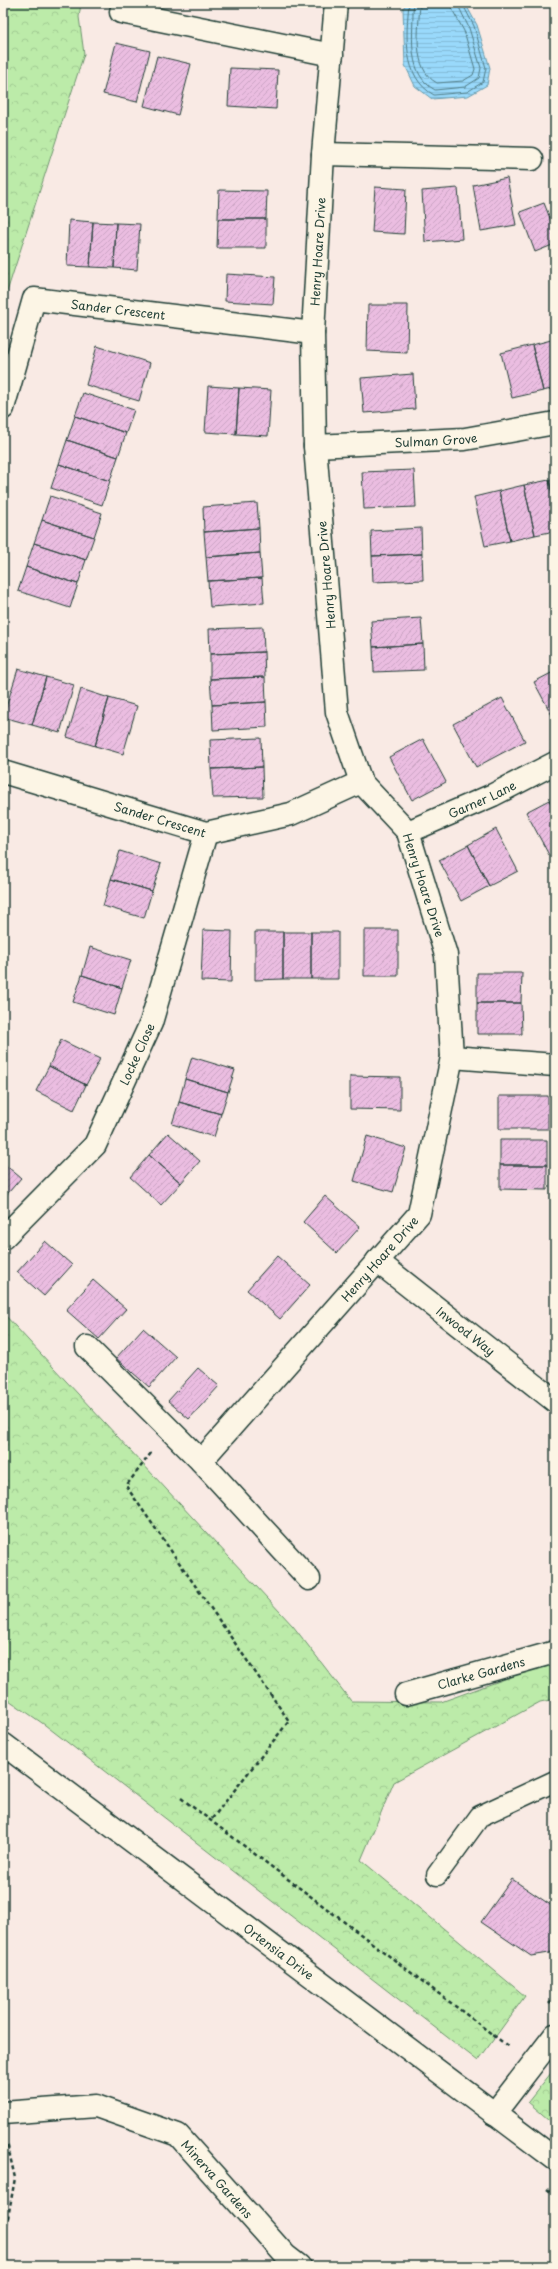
<svg xmlns="http://www.w3.org/2000/svg" width="558" height="2269" font-family="'Playpen Sans',sans-serif">
	<defs>
		<pattern id="forest-crowns" width="20" height="18" patternUnits="userSpaceOnUse"><rect width="20" height="18" fill="#bceba9"/><path d="M2 6a3 3 0 1 1 6 0M12 15a3 3 0 1 1 6 0" fill="none" stroke="#a1ca92"/></pattern>
		<pattern id="water-rules" width="6" height="5" patternUnits="userSpaceOnUse"><rect width="6" height="5" fill="#99d9fb"/><path d="M0 2.5h6" fill="none" stroke="#83bbd8"/></pattern>
		<pattern id="building-hatch" width="6" height="6" patternUnits="userSpaceOnUse"><rect width="6" height="6" fill="#ebbde1"/><path d="M-1 1l2-2M0 6l6-6M5 7l2-2" fill="none" stroke="#c9a3c2"/></pattern>
	</defs>
	<rect width="100%" height="100%" fill="#f9eae4"/>
	<filter id="ink" filterUnits="userSpaceOnUse"><feTurbulence type="fractalNoise" baseFrequency=".025" numOctaves="2"/><feDisplacementMap in="SourceGraphic" scale="8" xChannelSelector="R" yChannelSelector="G"/><feConvolveMatrix kernelMatrix="1 2 1 2 8 2 1 2 1" color-interpolation-filters="sRGB"/></filter>
	<g filter="url(#ink)">
		<path fill="url(#forest-crowns)" stroke="#6e946e" d="M3,3H81L79,17L84,54L3,304Z
			M3,1313L293,1626L351,1701L441,1702L555,1661V1699L540,1702L394,1782L361,1860L525,1996L478,2061L45,1725L3,1696Z
			M555,2068V2125L528,2102Z"/>
		<path fill="url(#water-rules)" stroke="#689bab" d="M406,3H465L477,25L490,68L487,85L468,96L432,99L415,86L405,65L403,9Z"/>
		<g fill="none" stroke-linecap="round" stroke-linejoin="round">
			<path stroke="#507b84" stroke-width="1" d="M409,3C406,35 402,77 434,95L467,92L483,82L486,68L474,26L462,3
				M414,3L413,11C413,39 407,74 435,90L465,87L479,78L481,68L469,28L457,3
				M420,3C419,28 411,69 437,83L463,81L473,75L475,69L464,31L453,11L451,3"/>
		</g>
		<path fill="url(#building-hatch)" stroke="#1f3d34" d="M116,43L150,51L137,102L103,94Z
			M157,56L191,64L178,115L144,106Z
			M230,68L278,70L276,109L228,106Z
			M507,178L516,225L481,231L473,185Z
			M375,187L406,189L404,234L372,232Z
			M458,188L462,239L425,242L422,191Z
			M219,190L267,191L266,219H218Z
			M544,203L555,231V244L535,252L520,212Z
			M218,219H266V248H217Z
			M69,220L93,222L90,267L67,266Z
			M93,222L116,223L114,268L90,267Z
			M116,223L140,224L137,270L114,268Z
			M226,274L275,277L273,304L225,301Z
			M368,305H408L407,353L367,351Z
			M555,339V388L543,391L532,345Z
			M532,345L543,391L512,398L501,353Z
			M97,346L150,363L139,401L86,385Z
			M413,374L415,409L364,413L361,378Z
			M208,386L239,388L236,434L205,432Z
			M239,388L271,390L268,436L236,434Z
			M83,393L134,410L126,433L75,416Z
			M75,416L126,433L118,457L67,440Z
			M67,440L118,457L110,481L59,464Z
			M59,464L110,481L102,505L51,488Z
			M414,470L416,507L364,509L362,472Z
			M555,479V507L549,480Z
			M549,480L555,507V531L535,535L524,485Z
			M524,485L535,535L510,541L499,491Z
			M499,491L510,541L485,546L474,497Z
			M50,496L102,513L94,537L42,520Z
			M257,503L259,528L204,532L203,507Z
			M42,520L94,537L86,560L34,543Z
			M259,528L260,553L206,557L204,532Z
			M421,528L422,554L372,556L371,531Z
			M34,543L86,560L78,584L26,567Z
			M260,553L262,578L208,581L206,557Z
			M422,554L423,580L373,582L372,556Z
			M26,567L78,584L70,608L18,591Z
			M262,578L264,603L210,607L208,581Z
			M421,618L423,644L373,647L371,621Z
			M263,627L264,652L210,654L209,629Z
			M423,644L424,670L374,672L373,647Z
			M264,652L265,677L210,679V654Z
			M18,669L46,677L32,725L3,717Z
			M555,671V721L534,682Z
			M46,677L74,685L60,733L32,725Z
			M265,677L266,702L212,705L210,679Z
			M81,689L109,698L95,746L67,737Z
			M109,698L137,706L123,754L95,746Z
			M502,698L525,741L476,767L453,724Z
			M266,702L267,727L213,730L212,705Z
			M261,738L262,767L211,769L210,740Z
			M423,739L446,782L412,800L389,757Z
			M262,767L263,797L213,798L211,769Z
			M555,797V811L549,800Z
			M549,800L555,811V851L549,855L526,812Z
			M496,829L518,871L489,886L468,845Z
			M468,845L489,886L461,901L439,860Z
			M120,851L161,864L152,891L111,879Z
			M111,879L152,891L144,918L103,906Z
			M203,930L232,931L231,982L201,981Z
			M364,930H398V976H364Z
			M255,932H283V979L255,980Z
			M283,932H311V979H283Z
			M311,932H338V979H311Z
			M90,947L131,960L122,988L82,975Z
			M477,973H522L521,1003H477Z
			M82,975L122,988L114,1015L73,1002Z
			M477,1003H521L522,1034H477Z
			M61,1040L100,1059L86,1085L49,1066Z
			M192,1057L235,1070L228,1092L185,1079Z
			M49,1066L86,1085L74,1110L36,1091Z
			M350,1076L400,1077V1110L350,1109Z
			M185,1079L228,1092L221,1114L179,1102Z
			M499,1096H548V1129H499Z
			M179,1102L221,1114L214,1137L172,1124Z
			M168,1133L200,1161L181,1183L149,1155Z
			M367,1136L406,1148L393,1192L354,1181Z
			M500,1140H547V1165H500Z
			M149,1155L181,1183L161,1205L130,1177Z
			M3,1163L21,1178L3,1199Z
			M500,1165H547V1190L500,1189Z
			M325,1196L360,1227L337,1253L303,1222Z
			M45,1241L72,1265L44,1296L17,1272Z
			M277,1256L310,1285L280,1319L247,1290Z
			M93,1280L126,1309L99,1339L66,1310Z
			M143,1328L176,1357L149,1387L116,1358Z
			M198,1368L219,1386L189,1419L168,1401Z
			M512,1879L555,1908V1952L531,1956L481,1922Z"/>
		<g fill="none" stroke-linecap="round" stroke-linejoin="round">
			<defs>
				<path id="lane" d="M437,1875L480,1816L555,1781"/>
				<g id="street">
					<path d="M121,12L332,55"/>
					<path d="M323,154L532,159"/>
					<path id="s1" d="M3,408L34,299L313,333"/>
					<path id="s2" d="M315,446L465,439L555,423"/>
					<path id="s3" d="M3,772L206,833L291,814L361,782"/>
					<path id="s4" d="M408,832L493,795L555,763"/>
					<path d="M452,1057L555,1065"/>
					<path id="s5" d="M3,1238L95,1145L151,1023L206,833"/>
					<path id="s6" d="M377,1261L555,1401"/>
					<path id="s7" d="M87,1347L201,1461L419,1214L452,1057L446,955L408,832L361,782L337,712L315,446L313,333L323,154L336,3"/>
					<path d="M201,1461L309,1579"/>
					<path id="s8" d="M406,1694L555,1652"/>
					<path id="s9" d="M3,1744L555,2159"/>
					<path id="s10" d="M3,2113L96,2106L178,2135L286,2256L299,2266"/>
					<path d="M494,2114L555,2035"/>
				</g>
			</defs>
			<use href="#lane" stroke="#1f3d34" stroke-width="23"/>
			<use href="#street" stroke="#1f3d34" stroke-width="25"/>
			<path stroke="#1f3d34" stroke-width="2.5" stroke-dasharray="4 3" stroke-linecap="butt" d="M151,1453L126,1486L289,1721L211,1820
				M181,1798L509,2047
				M549,2004L555,1998
				M547,2189L555,2195
				M3,2246L15,2178L7,2143"/>
			<use href="#lane" stroke="#fcf5e5" stroke-width="20"/>
			<use href="#street" stroke="#fcf5e5" stroke-width="22"/>
		</g>
	</g>
	<g text-anchor="middle" dominant-baseline="central" stroke-width="4" stroke-linejoin="round" paint-order="stroke">
		<g font-size="12" fill="#1f3d34" stroke="#fcf5e5">
			<text stroke="none"><textPath href="#s7" startOffset="1486">Henry Hoare Drive</textPath></text>
			<text stroke="none"><textPath href="#s1" startOffset="198">Sander Crescent</textPath></text>
			<text stroke="none"><textPath href="#s2" startOffset="121">Sulman Grove</textPath></text>
			<text transform="translate(326 575) rotate(-95)">Henry Hoare Drive</text>
			<text stroke="none"><textPath href="#s4" startOffset="81">Garner Lane</textPath></text>
			<text stroke="none"><textPath href="#s3" startOffset="164">Sander Crescent</textPath></text>
			<text transform="translate(424 885) rotate(72)">Henry Hoare Drive</text>
			<text stroke="none"><textPath href="#s5" startOffset="231">Locke Close</textPath></text>
			<text stroke="none"><textPath href="#s7" startOffset="431">Henry Hoare Drive</textPath></text>
			<text stroke="none"><textPath href="#s6" startOffset="113">Inwood Way</textPath></text>
			<text stroke="none"><textPath href="#s8" startOffset="78">Clarke Gardens</textPath></text>
			<text stroke="none"><textPath href="#s9" startOffset="345">Ortensia Drive</textPath></text>
			<text stroke="none"><textPath href="#s10" startOffset="239">Minerva Gardens</textPath></text>
		</g>
	</g>
	<rect width="558" height="2269" fill="none" stroke="#fcf5e5" stroke-width="16"/>
	<rect x="8" y="8" width="542" height="2253" fill="none" stroke="#1f3d34" stroke-width="1.5" filter="url(#ink)"/>
</svg>
